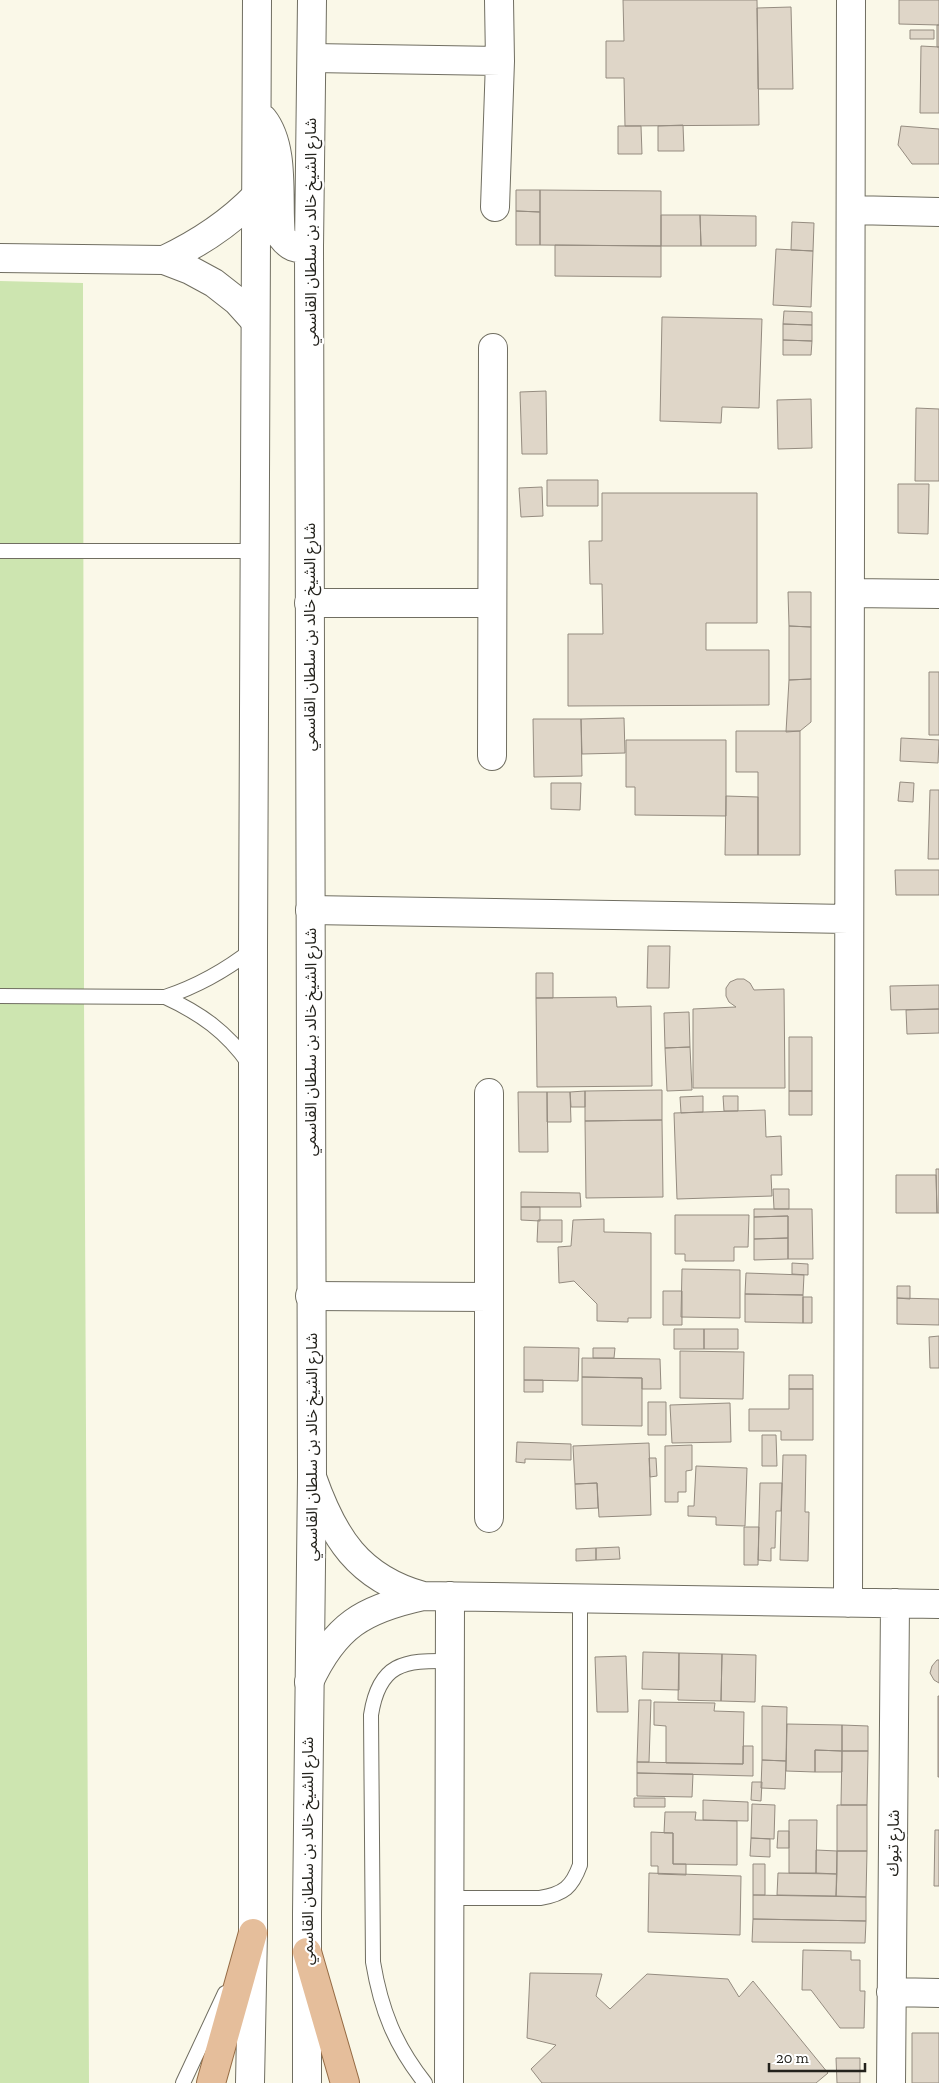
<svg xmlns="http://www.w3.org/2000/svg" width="939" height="2083" font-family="'Zilla Slab','Noto Sans Arabic',serif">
	<rect width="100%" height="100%" fill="#faf8e8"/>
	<path fill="#cde5b0" d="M0,281L83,283L84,997L89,2083H0Z"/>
	<path fill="#dfd6c8" stroke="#958c80" d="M623,0H757L759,125L625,126L624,78H606V41H624Z
		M899,0H939V25L899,24Z
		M791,7L793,89H758L757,8Z
		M937,25H939V47H937Z
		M910,30H934V39H910Z
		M921,46L939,47V113H920Z
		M683,125L684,151H658V126Z
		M618,126H641L642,154H618Z
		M901,126L939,129V164H912L898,145Z
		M516,190H540V212L516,211Z
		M540,190L661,191V246L540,245Z
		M516,211L540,212V245H516Z
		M661,215H700L701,246H661Z
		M700,215L756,216V246H701Z
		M792,222L814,223L813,251L791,250Z
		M555,245L661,246V277L555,276Z
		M776,249L813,251L811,307L773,305Z
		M784,311L812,312V325L783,324Z
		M662,317L762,319L759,408L722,407L721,423L660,421Z
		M783,324L812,325V341L783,340Z
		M783,340L812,341L811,355H783Z
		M546,391L547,454H522L520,392Z
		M811,399L812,448L778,449L777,400Z
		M916,408L939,409V481H915Z
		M547,480H598V506H547Z
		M898,484H929L928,534L898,533Z
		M542,487L543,516L521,517L519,488Z
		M602,493H757V623H706V650H769V705L568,706V634H603L602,584H590L589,541H602Z
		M788,592H811V627L789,626Z
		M789,626L811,627V679L789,680Z
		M929,672H939V735H929Z
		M811,679V722L800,731L786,732L789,680Z
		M624,718L625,753L582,754L581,719Z
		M533,719H581L582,776L534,777Z
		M736,731H800V855H758V772H736Z
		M901,738L939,740L938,763L900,761Z
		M626,740H726V816L635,815V787H626Z
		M900,782L914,783L913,802L898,801Z
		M551,783H581L580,810L551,809Z
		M930,790H939V859H928Z
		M726,796L758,797V855H725Z
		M895,870H939V895H896Z
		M648,946H670L669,988H647Z
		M536,973H553V998H536Z
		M737,979H744L750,983L754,990L784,989L785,1088H693V1009L736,1007L729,1002L726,996V988L730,982Z
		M939,985V1009L891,1010L890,986Z
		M616,997L617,1007L651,1006L652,1086L537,1087L536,998Z
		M939,1009V1033L907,1034L906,1010Z
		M689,1012L690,1047L665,1048L664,1013Z
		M789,1037H812V1091H789Z
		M690,1047L692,1090L667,1091L665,1048Z
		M662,1090V1120L585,1121V1091Z
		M585,1091V1107H571L570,1092Z
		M789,1091H812V1115H789Z
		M518,1092H547L548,1152H519Z
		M547,1092H570L571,1122H547Z
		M703,1096V1112L681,1113L680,1097Z
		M723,1096H738V1111H724Z
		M765,1110L766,1137L781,1136L782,1175H771L772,1196L677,1199L674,1113Z
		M662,1120L663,1197L586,1198L585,1121Z
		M936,1169H939V1213H937Z
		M896,1175H936L937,1213H896Z
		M773,1189H789V1209H774Z
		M521,1192L580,1193L581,1207H521Z
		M521,1207H540V1221L521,1220Z
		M754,1209H812L813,1259H788V1216L754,1217Z
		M675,1215H749L748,1247H734V1261H685V1254H675Z
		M788,1216V1238L754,1239V1217Z
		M604,1219V1232L651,1233V1318H628V1322L597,1321V1304L574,1281L559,1283L558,1247L571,1246L573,1220Z
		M538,1220H562V1242H537Z
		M788,1238V1259L754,1260V1239Z
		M792,1263L808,1264V1275L792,1274Z
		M682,1269L740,1270V1318L681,1317Z
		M746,1273L804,1275L803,1295L745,1294Z
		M897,1286H910V1299L897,1298Z
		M663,1291H682V1325H663Z
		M745,1294L803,1295V1323L745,1322Z
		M803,1297H812V1323H803Z
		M897,1298L939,1299V1325L897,1324Z
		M674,1329H704V1349H674Z
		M704,1329H738V1349H704Z
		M939,1336V1368H930L929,1337Z
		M524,1347L579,1348L578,1381L524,1380Z
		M593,1348H615L614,1358H593Z
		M680,1351L744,1352L743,1399L680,1398Z
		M582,1358L660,1359L661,1389H642V1378L582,1377Z
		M789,1375H813V1389H789Z
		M582,1377L642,1378V1426L582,1425Z
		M524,1380H543V1392H524Z
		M789,1389H813V1440H781V1431H749V1409H789Z
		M648,1402H666V1435H648Z
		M730,1403L731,1442L672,1443L670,1405Z
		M762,1435H776L777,1466H762Z
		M517,1442L571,1444V1460L525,1459V1463L516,1462Z
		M649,1443L651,1515L599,1517L597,1483L575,1484L573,1446Z
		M692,1445V1470L686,1471V1492H678V1502H665V1446Z
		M783,1455H806L805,1512H809L808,1561L780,1560Z
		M649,1458H656L657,1476L650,1477Z
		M696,1466L747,1468L745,1526L716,1525V1517L688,1516V1506H694Z
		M597,1483L598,1508L576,1509L575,1484Z
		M760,1483H782L781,1511H776L775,1548H771V1561L758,1560Z
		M744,1527H759L758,1565H744Z
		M619,1547L620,1559L596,1560V1548Z
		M596,1548V1560L576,1561V1549Z
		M643,1652L679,1653V1690L642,1689Z
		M679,1653L722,1654L721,1701L678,1700Z
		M722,1654L756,1655L755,1702L721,1701Z
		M626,1656L628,1712H597L595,1657Z
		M937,1660H939V1683L934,1680L930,1673L932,1666Z
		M938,1696H939V1777H938Z
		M639,1700H651L649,1762H637Z
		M654,1702L715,1703L714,1711L744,1712L743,1764L666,1763V1726L654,1725Z
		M762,1706L787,1707L786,1761L762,1760Z
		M787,1724L842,1725V1751L815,1750V1772L786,1771Z
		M842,1725L868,1726V1751H842Z
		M743,1746H753V1776L637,1773V1762L743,1764Z
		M815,1750L842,1751V1772H815Z
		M842,1751H868L867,1805H841Z
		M762,1760L786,1761L785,1789L761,1788Z
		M637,1773L693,1774L692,1797L637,1796Z
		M752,1782H762L761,1801L751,1800Z
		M634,1798H665V1807H634Z
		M703,1800L748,1802V1821L703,1820Z
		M752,1804L775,1805L774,1839L751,1838Z
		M837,1805H867V1851H837Z
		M665,1812H696L695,1820L737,1821V1865L673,1864V1833H664Z
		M789,1820H817L816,1873H789Z
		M935,1830H939V1886H934Z
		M778,1831H789V1848H777Z
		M651,1832L673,1833V1864H686V1875L658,1874V1866H651Z
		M751,1838L770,1839V1857L750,1856Z
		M816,1850L837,1851V1874L816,1873Z
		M837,1851H867L866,1897L836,1896Z
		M753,1864H765V1895H753Z
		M649,1873L741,1876L740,1935L648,1932Z
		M778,1873L837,1874L836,1896L777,1895Z
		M753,1895L866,1897V1921L753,1919Z
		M753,1919L866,1921L865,1943L752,1942Z
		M803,1950L851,1951V1960H860V1991H865L864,2028H840L811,1990H802Z
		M530,1973L602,1974L596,1996L610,2009L647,1974L728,1979L739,1997L753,1981L828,2073L816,2083H542L531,2069L556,2045L527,2038Z
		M912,2033H939V2083H912Z
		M836,2058H860V2083H837Z"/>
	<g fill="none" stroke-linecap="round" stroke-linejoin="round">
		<defs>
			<path id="lane" d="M0,551H255
				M0,996L165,997C198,986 225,971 253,949
				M165,997C200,1013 227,1032 249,1064
				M449,1898H540C564,1894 572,1887 580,1865V1599
				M183,2083L225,1993
				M425,2083C395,2045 381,2010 373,1962L371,1715C379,1663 404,1660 450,1661"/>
			<path id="street" d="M312,58L500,61
				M495,207L500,61L499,0
				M851,210L939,212
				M0,258L164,260L190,270L214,283L237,301L255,321
				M164,260C200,243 229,224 256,196
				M850,593L939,594
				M309,603H492
				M492,756L493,348
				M310,910L848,919
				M310,1296L489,1297
				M312,1477C333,1537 358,1578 423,1596
				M489,1518V1093
				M848,1603L851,0
				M309,1682C335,1626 363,1609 423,1596L939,1604
				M891,1992L939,1993
				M449,2083L450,1596
				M891,2083L895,1603"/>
			<path id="secondary" d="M263,119C286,148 277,201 281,236C289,247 296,250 309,247
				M250,2083L253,1933V949L257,0
				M307,2083V1913L312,1477L309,247L312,0"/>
			<path id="primary" d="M307,1952L345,2083
				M211,2083L253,1933"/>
		</defs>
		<use href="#lane" stroke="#706e61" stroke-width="16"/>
		<use href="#street" stroke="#706e61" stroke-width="30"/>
		<use href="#secondary" stroke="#706e61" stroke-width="30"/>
		<use href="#primary" stroke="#956b44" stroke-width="30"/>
		<use href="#lane" stroke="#fff" stroke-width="14"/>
		<use href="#street" stroke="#fff" stroke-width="28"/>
		<use href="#secondary" stroke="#fff" stroke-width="28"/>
		<use href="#primary" stroke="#e5be9b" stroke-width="28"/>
	</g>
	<g text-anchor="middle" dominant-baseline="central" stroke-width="4.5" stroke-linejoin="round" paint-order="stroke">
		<g font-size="16" fill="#23221c" stroke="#fff">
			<text transform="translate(310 232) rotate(-90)">شارع الشيخ خالد بن سلطان القاسمي</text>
			<text transform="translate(309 637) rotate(-90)">شارع الشيخ خالد بن سلطان القاسمي</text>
			<text transform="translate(310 1042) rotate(-90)">شارع الشيخ خالد بن سلطان القاسمي</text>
			<text transform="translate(311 1447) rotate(-90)">شارع الشيخ خالد بن سلطان القاسمي</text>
			<text transform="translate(893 1843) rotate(-89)">شارع تبوك</text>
			<text transform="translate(307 1851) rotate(-90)">شارع الشيخ خالد بن سلطان القاسمي</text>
		</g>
	</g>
	<path d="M769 2063v8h96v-8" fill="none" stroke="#23221c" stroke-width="2.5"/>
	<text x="776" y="2063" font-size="15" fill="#23221c" stroke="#ffffff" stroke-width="4" paint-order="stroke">20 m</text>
</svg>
